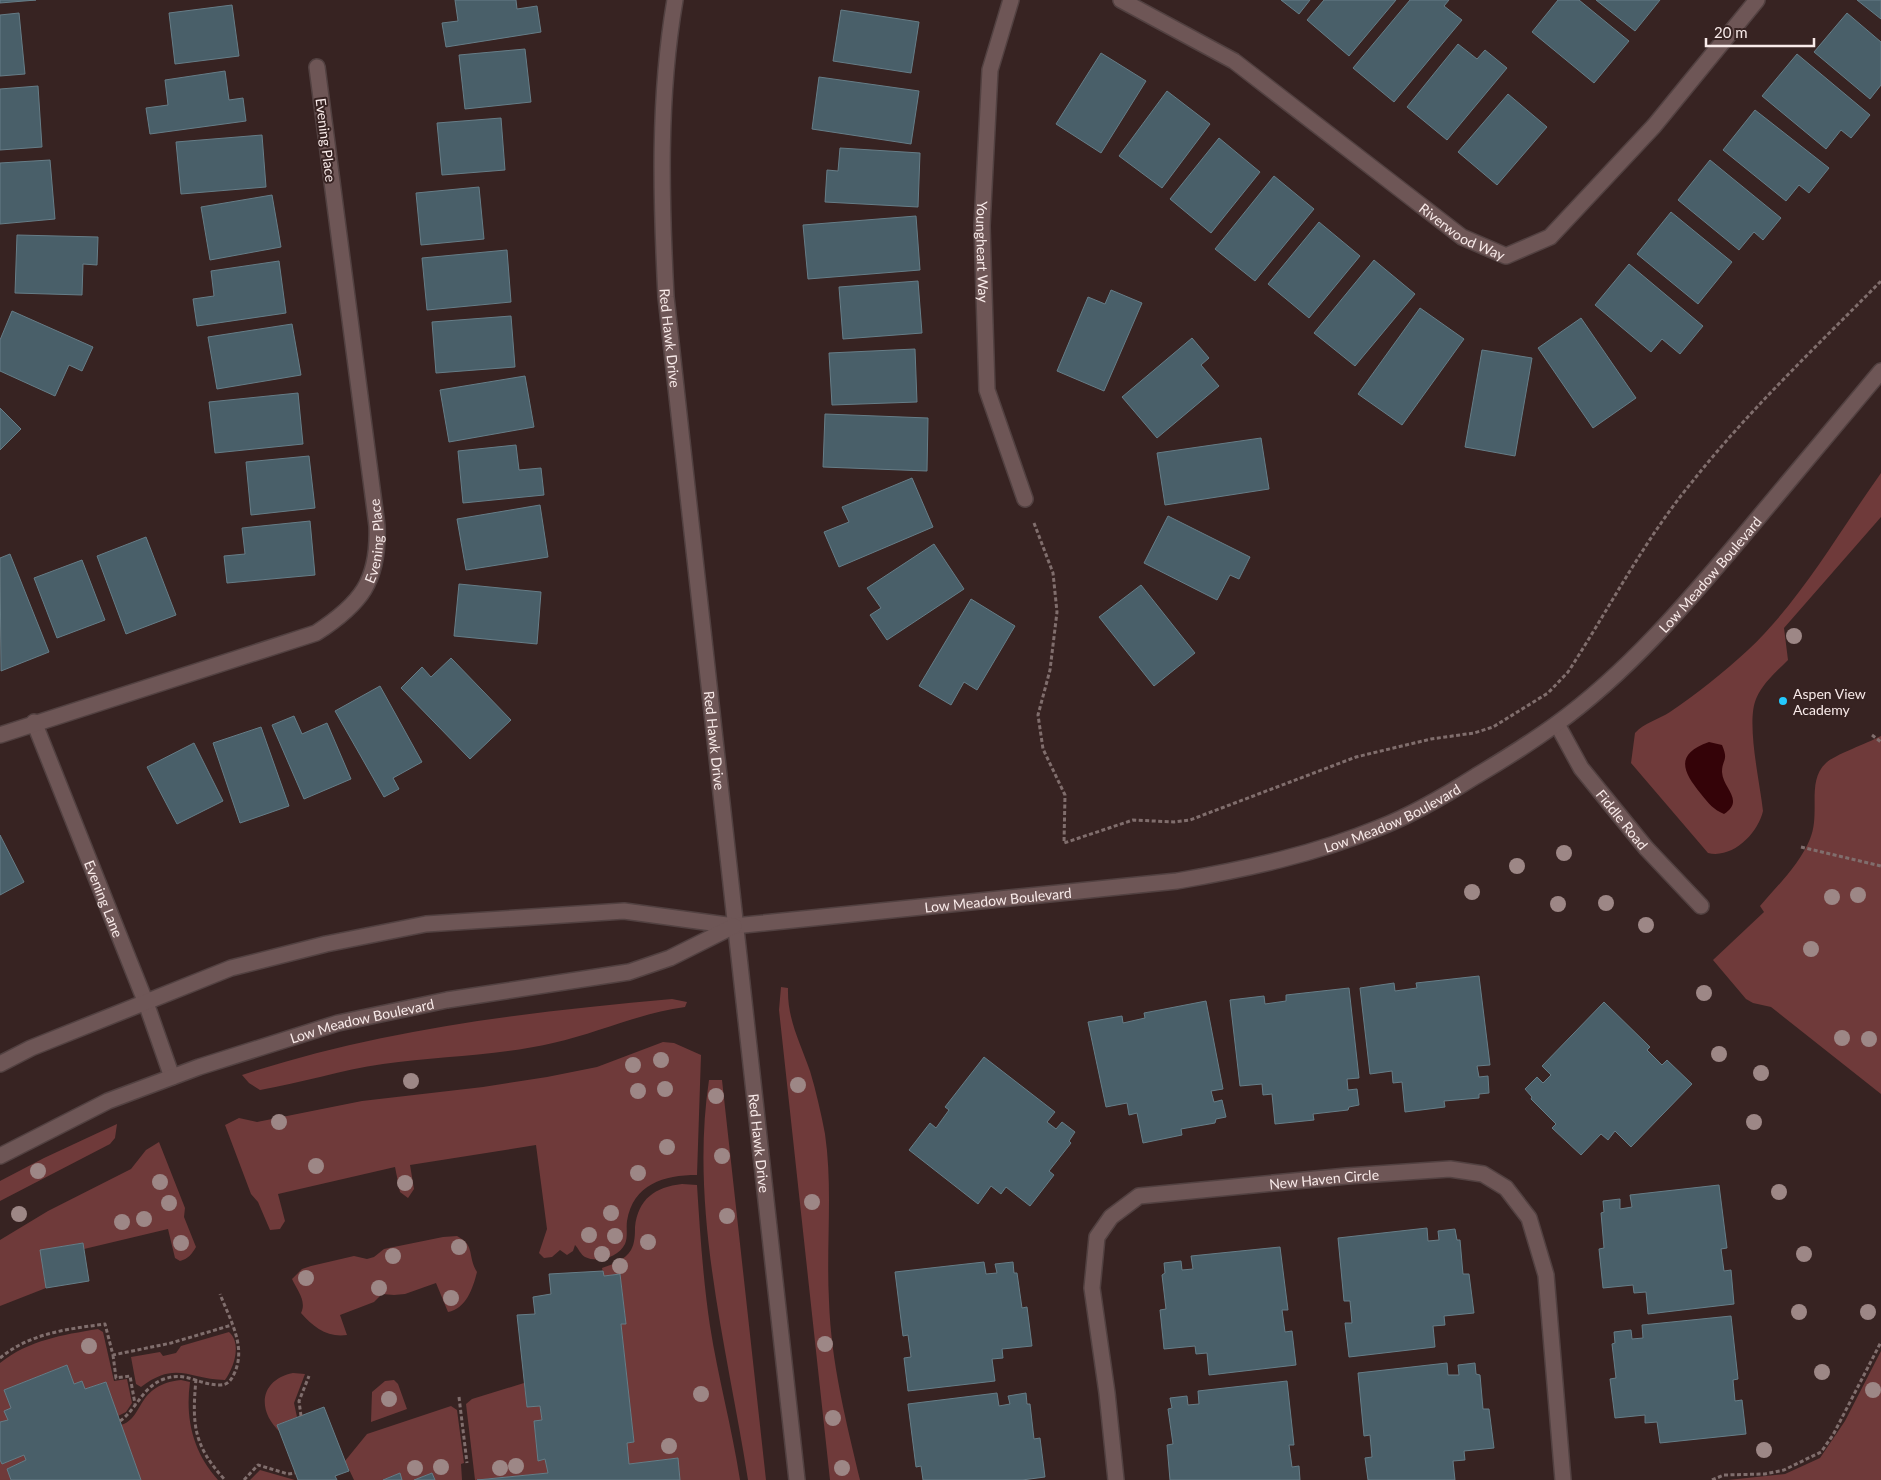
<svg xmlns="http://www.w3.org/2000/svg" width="1881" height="1480" font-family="Lato,sans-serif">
	<rect width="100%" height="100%" fill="#372322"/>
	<path fill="#6f3a3a" d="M1881,473V517L1784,628L1788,660C1776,672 1763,683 1756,699C1746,723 1760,783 1763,811C1758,833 1733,859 1708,853L1631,763L1635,733C1645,722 1658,720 1670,712C1697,694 1724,672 1748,650C1802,599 1838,533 1881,473Z
		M1881,736V1094L1771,1007L1753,1003L1746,999L1713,960L1764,912L1760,906C1777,886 1800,864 1810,839C1821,813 1806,781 1826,763C1834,755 1868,743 1881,736Z
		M781,987L788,988C787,1019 800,1042 810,1071C816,1091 821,1113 825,1134C833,1189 826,1245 829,1301C831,1362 846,1421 860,1480H830L779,1010Z
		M672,999L687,1002L685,1007C640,1013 598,1033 553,1043C497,1056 439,1056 383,1064C341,1070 301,1083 260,1090L249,1083L242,1075C381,1029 527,1012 672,999Z
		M663,1042L674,1043L701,1055L697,1175C664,1175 633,1184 627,1221C626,1228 628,1237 625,1244C618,1258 597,1263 585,1257C581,1255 578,1248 575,1245L573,1251L567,1255L560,1250L552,1257L544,1258L539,1253L547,1229L536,1145L410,1165L414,1189L408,1198L400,1192L395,1167L278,1194L285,1221L280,1229L270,1230L258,1202L251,1194L225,1125L239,1118L257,1122L362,1101L483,1087L547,1077L597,1067Z
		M709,1080H722L766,1480H748C728,1351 689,1212 709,1080Z
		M117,1124L115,1138L110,1144L0,1201V1181L44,1158Z
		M159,1142L185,1208L184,1217L196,1247C192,1254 188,1259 180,1261L175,1258L168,1229L84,1249L82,1243L41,1250L46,1288L0,1306V1240L48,1211L131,1169L146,1150Z
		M682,1184L697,1185C700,1232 703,1279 710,1326C718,1377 732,1428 740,1480H680L677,1458L629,1464L627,1443L634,1442L621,1324L626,1323L620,1274L604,1276L602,1268C613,1264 625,1260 631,1250C635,1243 635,1234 635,1227C638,1199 655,1187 682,1184Z
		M457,1236C476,1246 467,1256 477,1272C473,1288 466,1309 448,1312L436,1283L405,1294L394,1295L382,1294L374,1302L340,1315L347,1335C328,1338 313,1327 301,1313C307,1301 297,1290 292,1279L302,1269L311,1266L354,1256L367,1259L374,1257L384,1249L443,1237Z
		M98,1329L103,1332L114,1381L127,1379L132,1403L126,1412L118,1416L106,1382L85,1389L82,1381L74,1384L67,1365L4,1390L11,1408L5,1411L8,1420L0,1422V1363C29,1340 62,1335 98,1329Z
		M229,1332C242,1343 234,1368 225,1380C189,1380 177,1360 141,1387L136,1384L131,1357L160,1352L163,1356L176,1353L181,1346Z
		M1881,1351V1480H1728L1785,1474L1820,1458L1845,1421Z
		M293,1373L305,1374L294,1403L297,1417L277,1425L280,1432C257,1411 259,1380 293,1373Z
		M181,1380L190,1382C185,1419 193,1452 218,1480H141L121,1425C145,1418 135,1385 181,1380Z
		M394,1380L398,1384L407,1409L371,1422L372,1392L385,1381Z
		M524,1383L527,1407L540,1406L542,1420L534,1421L538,1461L545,1459L548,1473L475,1480L466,1404L472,1399Z
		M451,1406L457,1410L464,1463L461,1464L462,1480H435L432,1473L414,1480H402L400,1473L383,1480H354L345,1461L367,1434Z
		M24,1455L26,1460L7,1469L11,1480H0V1460L2,1464Z
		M260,1470L295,1480H250Z"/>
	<path fill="#340308" d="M1709,742L1722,745C1729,761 1722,759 1722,772C1723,789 1745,800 1724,814C1714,810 1708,803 1701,794C1682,771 1675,754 1709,742Z"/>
	<path fill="#495f69" stroke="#667d87" d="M0,0H36L0,3Z
		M455,0H516L517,9L537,6L541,32L446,47L442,23L458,21Z
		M1281,0H1310L1299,14Z
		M1324,0H1396L1349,56L1307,20Z
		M1410,0H1449L1444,6L1462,20L1394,102L1353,68Z
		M1558,0H1579L1629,41L1594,83L1532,32Z
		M1596,0H1660L1635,31Z
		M1857,0H1881V19Z
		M232,5L239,56L175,64L169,13Z
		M841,10L919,22L911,73L833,61Z
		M19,13L25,74L0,76V15Z
		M1847,13L1881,42V85L1870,99L1814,52Z
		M1458,44L1477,59L1485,50L1507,68L1447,140L1407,107Z
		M525,49L531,102L465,109L459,55Z
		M1101,53L1146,81L1101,153L1056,124Z
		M1797,54L1870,115L1851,138L1841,130L1826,149L1762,96Z
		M225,71L229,100L243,98L246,121L150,134L146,108L168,105L165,80Z
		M819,77L919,91L911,144L812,129Z
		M38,86L42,147L0,150V89Z
		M1167,91L1210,124L1162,188L1119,156Z
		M1508,94L1547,127L1497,185L1458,152Z
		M1755,110L1829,168L1809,193L1799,185L1786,201L1723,150Z
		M501,118L505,170L442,175L437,123Z
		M262,135L266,187L181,194L176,142Z
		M1219,138L1260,172L1211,233L1170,199Z
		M840,148L920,153L918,207L825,202L827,170L838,171Z
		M50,160L55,219L0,224V163Z
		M1710,160L1781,218L1763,240L1754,232L1739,250L1678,200Z
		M1274,176L1314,209L1255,281L1215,249Z
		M479,187L484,239L421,245L416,193Z
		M272,195L281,247L210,260L201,207Z
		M1671,212L1732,262L1698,304L1637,254Z
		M916,216L920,270L808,279L803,225Z
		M1319,222L1360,256L1309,318L1268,284Z
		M17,235L98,237L97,265L83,264L82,295L15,293Z
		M507,250L511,302L427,310L422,258Z
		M1374,260L1415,294L1355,366L1314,333Z
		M279,261L286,313L197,326L193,299L214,296L211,271Z
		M1629,264L1703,326L1680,354L1662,339L1651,352L1595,305Z
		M918,281L922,333L843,339L839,287Z
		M1111,290L1142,303L1104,391L1057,371L1088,297L1105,304Z
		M1420,308L1464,339L1402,425L1358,394Z
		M12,311L93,347L82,371L69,365L55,396L0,371V340Z
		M511,316L515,367L436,373L432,322Z
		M1581,318L1636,398L1593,428L1538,348Z
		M292,324L301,375L217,389L208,337Z
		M1192,338L1209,358L1201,365L1219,386L1157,438L1122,397Z
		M915,349L917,402L832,405L829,353Z
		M1482,350L1532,358L1515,456L1465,447Z
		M525,376L534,427L449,442L440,390Z
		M298,393L303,444L215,453L209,402Z
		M0,408L21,429L0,450Z
		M825,414L928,418L927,471L823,467Z
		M1261,438L1269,489L1165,505L1157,453Z
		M516,445L519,470L541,468L544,495L463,503L458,451Z
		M309,456L315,508L251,515L246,462Z
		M912,478L933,527L839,567L824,532L849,522L842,507Z
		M540,505L548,557L466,570L457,519Z
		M1168,516L1250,557L1239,579L1230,575L1217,600L1144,563Z
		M310,521L315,575L227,583L224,556L245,554L242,528Z
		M146,537L176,615L126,634L97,556Z
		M934,544L964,589L887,640L870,615L881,608L867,588Z
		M10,554L49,652L1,671L0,558Z
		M82,560L105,620L57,638L34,578Z
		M459,584L541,592L537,644L454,636Z
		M1141,585L1195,653L1154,686L1099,617Z
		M971,599L1015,626L977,690L964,682L951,705L919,686Z
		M451,658L511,720L470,759L401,688L422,667L431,677Z
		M380,686L422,762L393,778L399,789L384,797L335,711Z
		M294,716L302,734L327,723L351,779L304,799L272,725Z
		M261,727L289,806L240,823L213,743Z
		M194,743L223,801L177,824L147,767Z
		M0,835L24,882L0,895Z
		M1479,976L1490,1065L1477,1066L1479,1077L1488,1076L1489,1093L1479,1094V1098L1444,1101L1445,1107L1405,1112L1402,1082L1393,1083L1392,1071L1370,1074L1360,988L1394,983L1395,991L1417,988L1416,983Z
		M1349,988L1359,1078L1347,1079L1348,1090L1357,1089L1359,1105L1349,1107L1348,1110L1313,1114L1314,1120L1275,1124L1272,1094L1263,1095L1262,1084L1240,1086L1230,1000L1264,996L1265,1004L1286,1001V995Z
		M1206,1001L1223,1089L1211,1091L1214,1102L1222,1100L1226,1117L1216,1119L1215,1123L1181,1129L1182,1135L1143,1143L1137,1113L1129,1115L1127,1103L1106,1107L1088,1022L1122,1016L1123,1023L1145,1018L1144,1013Z
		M1604,1002L1650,1047L1647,1050L1662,1065L1667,1060L1692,1084L1631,1147L1615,1131L1608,1140L1601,1134L1581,1155L1552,1128L1556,1124L1531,1099L1532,1097L1525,1089L1537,1077L1543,1083L1551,1075L1542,1066Z
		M984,1057L1055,1112L1047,1122L1056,1129L1062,1122L1075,1132L1069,1141L1071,1143L1049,1171L1054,1175L1030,1206L1006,1187L1001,1194L991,1186L978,1204L909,1150L930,1123L936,1128L949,1110L945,1107Z
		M1719,1185L1727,1248L1721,1249L1724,1271L1731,1270L1734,1304L1648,1314L1646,1292L1634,1293L1633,1285L1603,1288L1599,1249L1604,1248L1601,1213L1604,1212L1603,1201L1620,1199V1209L1632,1207L1630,1195Z
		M1427,1228L1428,1241L1439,1240L1438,1231L1455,1229L1457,1240H1460L1463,1274H1469L1474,1313L1444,1316L1445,1325L1433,1326L1435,1347L1349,1357L1345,1323H1352L1350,1301H1344L1338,1238Z
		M83,1243L89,1281L46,1288L40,1250Z
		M1280,1247L1288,1310H1282L1285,1332L1292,1331L1296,1365L1209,1375L1207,1353L1196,1354L1195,1346L1164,1349L1160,1310L1166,1309L1162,1275L1165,1273L1164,1263L1181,1261L1182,1270L1193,1269L1191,1256Z
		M984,1262L986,1274L997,1273L995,1264L1013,1262L1014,1273H1017L1022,1308L1027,1307L1032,1346L1002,1349L1003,1358L992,1359L995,1381L908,1391L904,1358L911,1357L908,1335L903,1336L895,1272Z
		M603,1271L604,1276L620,1274L626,1324H621L634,1442L627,1443L629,1464L678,1458L680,1480H477L548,1473L545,1459L538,1461L534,1421L542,1420L540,1406L527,1407L517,1315L535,1314L533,1297L551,1294L549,1274Z
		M1731,1316L1738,1379L1733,1380L1735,1401L1742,1400L1746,1434L1660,1443L1657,1422L1645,1423V1415L1615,1418L1610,1379L1616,1378L1612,1344L1615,1343L1614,1332L1631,1330L1632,1339L1643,1338L1642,1325Z
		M1447,1363L1448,1375H1459L1458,1365L1475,1363L1476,1374L1480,1375L1483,1409H1489L1494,1448L1464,1451L1465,1460L1453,1461L1455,1480H1368L1365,1458L1372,1457L1370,1435L1364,1436L1358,1373Z
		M67,1365L74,1384L82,1381L85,1389L106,1382L141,1480H11L7,1469L26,1460L24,1455L2,1464L0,1460V1422L8,1420L4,1411L11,1408L4,1390Z
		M1287,1381L1294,1445H1289L1292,1467L1299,1466L1300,1480H1170L1167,1445L1173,1444L1168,1409L1172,1408L1170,1398L1187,1396L1188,1405L1199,1404L1198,1391Z
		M997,1393L999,1406L1010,1404L1008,1396L1026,1393L1027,1404H1030L1034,1439L1040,1438L1045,1477L1022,1480H923L921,1466L916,1467L908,1404Z
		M324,1407L349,1471L335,1476L337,1480H298L277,1425Z
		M400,1473L402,1480H383Z
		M432,1473L435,1480H414Z"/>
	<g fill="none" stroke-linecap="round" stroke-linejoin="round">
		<defs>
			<g id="service">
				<path id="s1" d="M1557,724L1581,768L1646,848L1701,906"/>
			</g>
			<g id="minor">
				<path id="s2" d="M1011,0L990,70L982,226L987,390L1025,499"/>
				<path id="s3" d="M1121,0L1234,61L1462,237L1506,256L1550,237L1654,126L1757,0"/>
				<path id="s4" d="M34,722L146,1003L172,1077"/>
				<path id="s5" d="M0,735L316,633C361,604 379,581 377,526L317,67"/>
				<path id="s6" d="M1116,1480L1107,1393L1092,1288L1097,1237L1111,1217L1139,1196L1347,1176L1450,1169L1483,1174L1506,1188L1529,1218L1546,1275L1563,1480"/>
			</g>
			<g id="tertiary">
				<path id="s7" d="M675,0C658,98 661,198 666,297L797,1480"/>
				<path id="s8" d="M0,1064L31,1048L231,968L326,944L426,924L624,911L734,926L1177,881C1247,869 1315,854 1381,827C1414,814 1446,795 1476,776C1503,760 1530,743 1555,725C1629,672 1690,599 1748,530C1792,477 1837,424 1881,371"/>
				<path id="s9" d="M0,1156L108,1101L199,1067L338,1023L447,1000L629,972L670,958L734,926"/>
			</g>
		</defs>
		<use href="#service" stroke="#524141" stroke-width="18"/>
		<use href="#minor" stroke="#524141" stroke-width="18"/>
		<use href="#tertiary" stroke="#524141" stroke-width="18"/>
		<path stroke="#806e6d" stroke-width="3" stroke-dasharray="4 2.5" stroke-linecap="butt" d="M1034,523L1053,573L1057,612L1050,670L1038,715L1043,749L1065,795L1064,843L1133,820L1174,822L1190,820L1356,757L1431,739L1474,733L1493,727L1548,693L1568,672C1609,609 1644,540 1692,482C1749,410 1817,346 1881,281
			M1872,735L1881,742
			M1801,847L1881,866
			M113,1355L116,1378L130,1376L135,1404
			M0,1358C30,1333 68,1329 105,1324L113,1355L171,1343L232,1325
			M196,1379C192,1424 193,1445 225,1480
			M459,1397L467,1463
			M301,1416L299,1401L309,1376
			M120,1421C137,1409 142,1387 164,1379C187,1371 198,1385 220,1385C227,1385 231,1381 234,1374C247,1347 230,1320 220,1294
			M244,1480L258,1465L288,1474L295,1473
			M1712,1480L1724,1475L1765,1474L1784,1470L1821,1452L1833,1435L1881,1342"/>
		<use href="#service" stroke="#6e5656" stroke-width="15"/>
		<use href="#minor" stroke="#6e5656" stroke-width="15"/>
		<use href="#tertiary" stroke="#6e5656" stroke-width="15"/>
	</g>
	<g fill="#9d8786">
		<circle cx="1794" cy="636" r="8"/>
		<circle cx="1564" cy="853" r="8"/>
		<circle cx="1517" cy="866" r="8"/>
		<circle cx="1472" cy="892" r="8"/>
		<circle cx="1858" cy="895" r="8"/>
		<circle cx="1832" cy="897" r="8"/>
		<circle cx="1606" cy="903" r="8"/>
		<circle cx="1558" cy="904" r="8"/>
		<circle cx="1646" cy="925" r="8"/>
		<circle cx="1811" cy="949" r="8"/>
		<circle cx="1704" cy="993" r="8"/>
		<circle cx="1842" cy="1038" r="8"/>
		<circle cx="1869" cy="1039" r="8"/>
		<circle cx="1719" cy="1054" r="8"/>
		<circle cx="661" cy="1060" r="8"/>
		<circle cx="633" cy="1065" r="8"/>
		<circle cx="1761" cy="1073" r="8"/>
		<circle cx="411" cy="1081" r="8"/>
		<circle cx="798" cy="1085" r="8"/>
		<circle cx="665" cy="1089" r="8"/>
		<circle cx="638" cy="1091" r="8"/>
		<circle cx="716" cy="1096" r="8"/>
		<circle cx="279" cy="1122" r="8"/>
		<circle cx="1754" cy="1122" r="8"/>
		<circle cx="667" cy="1147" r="8"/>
		<circle cx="722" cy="1156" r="8"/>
		<circle cx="316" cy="1166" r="8"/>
		<circle cx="38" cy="1171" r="8"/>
		<circle cx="638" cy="1173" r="8"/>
		<circle cx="160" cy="1182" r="8"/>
		<circle cx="405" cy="1183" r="8"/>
		<circle cx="1779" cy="1192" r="8"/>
		<circle cx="812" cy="1202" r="8"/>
		<circle cx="169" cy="1203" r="8"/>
		<circle cx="611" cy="1213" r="8"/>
		<circle cx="19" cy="1214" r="8"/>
		<circle cx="727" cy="1216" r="8"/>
		<circle cx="144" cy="1219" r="8"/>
		<circle cx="122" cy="1222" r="8"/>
		<circle cx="589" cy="1235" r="8"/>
		<circle cx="615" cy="1236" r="8"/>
		<circle cx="648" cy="1242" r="8"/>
		<circle cx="181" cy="1243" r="8"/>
		<circle cx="459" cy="1247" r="8"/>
		<circle cx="602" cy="1254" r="8"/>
		<circle cx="1804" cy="1254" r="8"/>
		<circle cx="393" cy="1256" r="8"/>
		<circle cx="620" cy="1266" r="8"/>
		<circle cx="306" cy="1278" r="8"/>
		<circle cx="379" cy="1288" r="8"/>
		<circle cx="451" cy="1298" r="8"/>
		<circle cx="1799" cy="1312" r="8"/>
		<circle cx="1868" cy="1312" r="8"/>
		<circle cx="825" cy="1344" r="8"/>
		<circle cx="89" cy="1346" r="8"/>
		<circle cx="1822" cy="1372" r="8"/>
		<circle cx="1873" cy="1390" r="8"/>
		<circle cx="701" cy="1394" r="8"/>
		<circle cx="389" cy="1399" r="8"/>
		<circle cx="833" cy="1418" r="8"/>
		<circle cx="669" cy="1446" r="8"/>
		<circle cx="1764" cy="1450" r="8"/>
		<circle cx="516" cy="1466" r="8"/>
		<circle cx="441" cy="1467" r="8"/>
		<circle cx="415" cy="1468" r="8"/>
		<circle cx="500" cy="1468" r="8"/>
		<circle cx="842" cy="1468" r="8"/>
	</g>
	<circle fill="#24c9fe" stroke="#372322" stroke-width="2" cx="1783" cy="701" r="5"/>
	<g text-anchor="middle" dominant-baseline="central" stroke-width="4" stroke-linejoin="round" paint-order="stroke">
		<g font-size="14" fill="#f8eae9" stroke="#372322">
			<text transform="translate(326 140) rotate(83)">Evening Place</text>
			<text stroke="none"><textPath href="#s3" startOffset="414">Riverwood Way</textPath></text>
			<text stroke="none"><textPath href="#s2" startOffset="255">Youngheart Way</textPath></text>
			<text stroke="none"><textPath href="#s7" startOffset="339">Red Hawk Drive</textPath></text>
			<text stroke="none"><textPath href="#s5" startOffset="448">Evening Place</textPath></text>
			<text stroke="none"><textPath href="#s8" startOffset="1835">Low Meadow Boulevard</textPath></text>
			<text stroke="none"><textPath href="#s7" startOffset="744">Red Hawk Drive</textPath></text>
			<text stroke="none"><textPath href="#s8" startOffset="1430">Low Meadow Boulevard</textPath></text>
			<text stroke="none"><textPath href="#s1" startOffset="116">Fiddle Road</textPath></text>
			<text stroke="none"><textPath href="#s4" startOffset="190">Evening Lane</textPath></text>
			<text stroke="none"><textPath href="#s8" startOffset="1025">Low Meadow Boulevard</textPath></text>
			<text stroke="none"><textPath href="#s9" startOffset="388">Low Meadow Boulevard</textPath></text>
			<text stroke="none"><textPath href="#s7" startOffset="1149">Red Hawk Drive</textPath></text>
			<text stroke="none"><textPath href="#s6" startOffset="490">New Haven Circle</textPath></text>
		</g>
		<g font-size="14" fill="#f8eae9" stroke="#372322" text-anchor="start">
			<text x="1793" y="693">Aspen View<tspan x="1793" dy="16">Academy</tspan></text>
		</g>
	</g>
	<path d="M1706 38v8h108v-8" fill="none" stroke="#f8eae9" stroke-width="2.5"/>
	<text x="1714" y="38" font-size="15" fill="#f8eae9" stroke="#372322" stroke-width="4" paint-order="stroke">20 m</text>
</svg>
